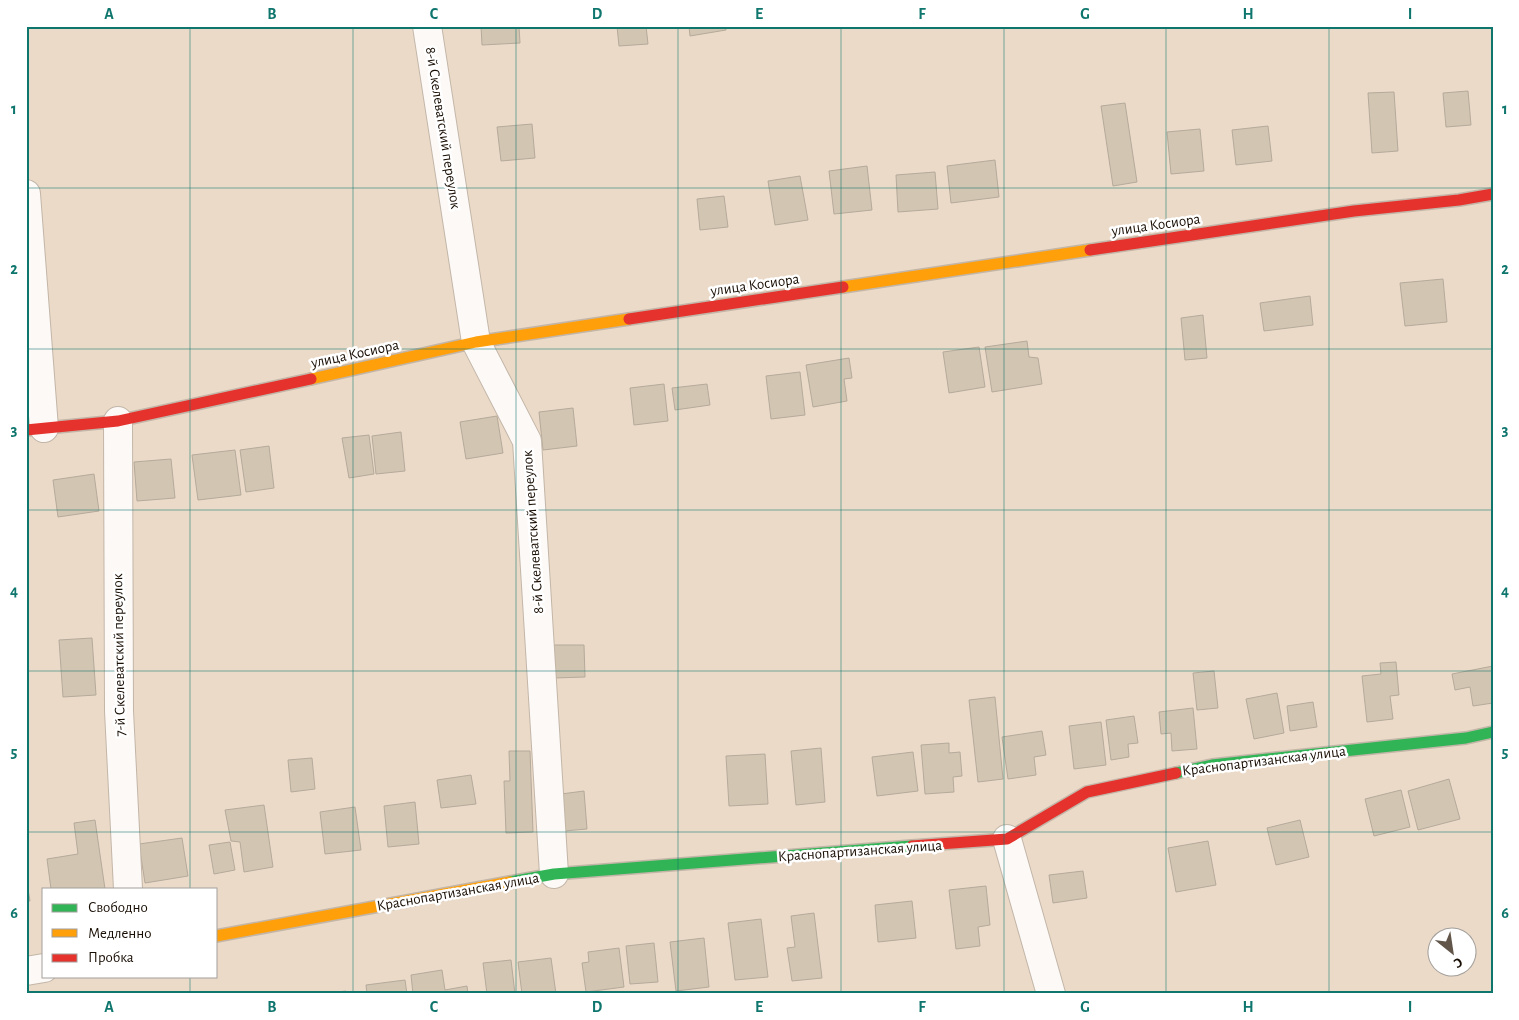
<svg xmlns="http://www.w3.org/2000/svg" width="1519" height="1020" font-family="'Alegreya Sans',sans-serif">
	<rect width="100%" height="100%" fill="#ebdac8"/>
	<path fill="#d2c5b1" stroke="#b5aa9b" d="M481,26H519L520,43L482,45Z
		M617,26H646L648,44L619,46Z
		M689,26H726V30L690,36Z
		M1468,91L1471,125L1446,127L1443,93Z
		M1394,92L1398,151L1372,153L1368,93Z
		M1125,103L1137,182L1113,186L1101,106Z
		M532,124L535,158L501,161L497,127Z
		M1268,126L1272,161L1236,165L1232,130Z
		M1200,129L1204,171L1171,174L1167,132Z
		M995,160L999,197L951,203L947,166Z
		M867,166L872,210L834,214L829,171Z
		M935,172L938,209L898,212L896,175Z
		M800,176L808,220L775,225L768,181Z
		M724,196L728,227L700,230L697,199Z
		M1443,279L1447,322L1405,326L1400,283Z
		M1310,296L1313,325L1264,331L1260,303Z
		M1203,315L1207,358L1185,360L1181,318Z
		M1027,341L1029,357L1038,358L1042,384L992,392L985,347Z
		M979,347L985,387L949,393L943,352Z
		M849,358L852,378L844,379L847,401L813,407L806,365Z
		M800,372L805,415L771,419L766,376Z
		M664,384L668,421L634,425L630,388Z
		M707,384L710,405L675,410L672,388Z
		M573,408L577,446L543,450L539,412Z
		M497,416L503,453L466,459L460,422Z
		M401,432L405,471L376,474L372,436Z
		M369,435L374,474L349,478L342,438Z
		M269,446L274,488L246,492L240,450Z
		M235,450L241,495L198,500L192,455Z
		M171,459L175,498L137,501L134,462Z
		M94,474L99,511L58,517L53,480Z
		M92,638L96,695L63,697L59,640Z
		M553,645H584L585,677L554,678Z
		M1396,662L1399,695L1390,696L1393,719L1367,722L1362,676L1381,674L1380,663Z
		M1493,666V703L1473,706L1470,687L1455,690L1452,674Z
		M1214,671L1218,708L1197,710L1193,673Z
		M1277,693L1284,733L1254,739L1246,699Z
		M995,697L1003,779L978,782L969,700Z
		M1313,702L1317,727L1290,731L1287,706Z
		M1193,708L1197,749L1172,751L1171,733L1161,734L1159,712Z
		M1134,716L1138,743L1128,744L1129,757L1111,760L1106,720Z
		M1101,722L1106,765L1074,769L1069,726Z
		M1042,731L1046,755L1034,757L1036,775L1008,779L1002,737Z
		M949,743V753L960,752L962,776L953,777L954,792L925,794L921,745Z
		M821,748L825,802L796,805L791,751Z
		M509,751H530L533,832L506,833L504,781H510Z
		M913,752L918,791L877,796L872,757Z
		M765,754L768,804L729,806L726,756Z
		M312,758L315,789L291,792L288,760Z
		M471,775L476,804L441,808L437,780Z
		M1449,779L1460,819L1418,830L1408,791Z
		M1401,790L1410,827L1374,836L1365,799Z
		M584,791L587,829L564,831L561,794Z
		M415,802L419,844L388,847L384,806Z
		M264,805L273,867L244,872L240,842L231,841L225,810Z
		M355,807L361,850L325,854L320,812Z
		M95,820L105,889H51L47,859L78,854L74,823Z
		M1300,820L1309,857L1276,865L1267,828Z
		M182,838L188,876L145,883L139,844Z
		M1208,841L1216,885L1176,892L1168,848Z
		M230,842L235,870L214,874L209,845Z
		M1083,871L1087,898L1053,903L1049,875Z
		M26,877L30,901H26Z
		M986,886L990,925L978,927L980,946L956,949L949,890Z
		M912,901L916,938L878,942L875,905Z
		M814,913L822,978L792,981L787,948L795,947L791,916Z
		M761,919L768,977L735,980L728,923Z
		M704,938L709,987L676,991L670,942Z
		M654,943L658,982L630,984L626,946Z
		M619,948L624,987L586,992L582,963L589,962L588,952Z
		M551,958L556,994H522L518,962Z
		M511,960L515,994H487L483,963Z
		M442,970L445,990L467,986L468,994H413L411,975Z
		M405,980L407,994H367L366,985Z
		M346,991L347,994H328V993Z"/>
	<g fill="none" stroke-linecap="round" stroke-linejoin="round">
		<defs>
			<path id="street" d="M427,26L476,342L527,441L554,874
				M26,194L44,428
				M118,421L119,711L128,889
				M1007,839L1051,994
				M26,971L44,968"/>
			<path id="fast" d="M1176,773L1212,765L1466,738L1493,732
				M510,882L554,874L912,846"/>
			<path id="slow" d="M843,287L1090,250
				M311,379L476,342L629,319
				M216,936L510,882"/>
			<path id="jam" d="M1090,250L1354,211L1459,200L1493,194
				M629,319L843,287
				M26,430L118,421L311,379
				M912,846L1007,839L1087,792L1176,773"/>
		</defs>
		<use href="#street" stroke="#c3b6a8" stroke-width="30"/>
		<use href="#fast" stroke="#c3b6a8" stroke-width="14"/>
		<use href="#slow" stroke="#c3b6a8" stroke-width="14"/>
		<use href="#jam" stroke="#c3b6a8" stroke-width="14"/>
		<use href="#street" stroke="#fcf9f7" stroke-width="28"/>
		<use href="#fast" stroke="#30b455" stroke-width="11"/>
		<use href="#slow" stroke="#ff9f0a" stroke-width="11"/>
		<use href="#jam" stroke="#e5322d" stroke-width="11"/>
	</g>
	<path fill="none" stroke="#0f766e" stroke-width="1" stroke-opacity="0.55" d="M190,26V889M353,26V994M516,26V994M678,26V994M841,26V994M1004,26V994M1166,26V994M1329,26V994M26,188H1493M26,349H1493M26,510H1493M26,671H1493M26,832H1493M190,976V994"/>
	<g text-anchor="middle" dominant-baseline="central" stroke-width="5" stroke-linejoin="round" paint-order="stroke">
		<g font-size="15" fill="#190e04" stroke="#fff">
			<text transform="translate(443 128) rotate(81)">8-й Скелеватский переулок</text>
			<text transform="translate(1156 225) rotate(-8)">улица Косиора</text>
			<text transform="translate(755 285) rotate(-8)">улица Косиора</text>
			<text transform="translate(355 354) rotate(-12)">улица Косиора</text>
			<text transform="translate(533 532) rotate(-94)">8-й Скелеватский переулок</text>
			<text transform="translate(119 655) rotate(-91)">7-й Скелеватский переулок</text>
			<text transform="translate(1264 761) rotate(-7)">Краснопартизанская улица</text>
			<text transform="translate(860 851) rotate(-4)">Краснопартизанская улица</text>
			<text transform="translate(458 892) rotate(-10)">Краснопартизанская улица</text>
		</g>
	</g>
	<rect width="1519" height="1020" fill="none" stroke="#ffffff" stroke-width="55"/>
	<rect x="42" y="888" width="175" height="90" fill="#ffffff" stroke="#a39f9b"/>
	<rect x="52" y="904" width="25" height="8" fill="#30b455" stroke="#a39f9b"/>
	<text x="88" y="912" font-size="15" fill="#190e04">Свободно</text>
	<rect x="52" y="929" width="25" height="8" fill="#ff9f0a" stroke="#a39f9b"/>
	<text x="88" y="938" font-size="15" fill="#190e04">Медленно</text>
	<rect x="52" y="954" width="25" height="8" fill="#e5322d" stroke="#a39f9b"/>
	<text x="88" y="962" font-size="15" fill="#190e04">Пробка</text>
	<g transform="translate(1452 952) rotate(150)"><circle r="24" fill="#ffffff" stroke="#a39f9b"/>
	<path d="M0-4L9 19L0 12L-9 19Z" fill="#625549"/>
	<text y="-8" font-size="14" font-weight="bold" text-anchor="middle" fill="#190e04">С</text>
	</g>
	<rect x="28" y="28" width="1464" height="964" fill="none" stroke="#0f766e" stroke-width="2"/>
	<g font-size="16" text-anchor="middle" font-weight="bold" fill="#0f766e">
		<text x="109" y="19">A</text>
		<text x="272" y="19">B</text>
		<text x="434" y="19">C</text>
		<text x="597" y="19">D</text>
		<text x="759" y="19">E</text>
		<text x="922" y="19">F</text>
		<text x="1085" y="19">G</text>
		<text x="1248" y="19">H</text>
		<text x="1410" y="19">I</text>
		<text x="14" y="114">1</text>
		<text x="1505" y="114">1</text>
		<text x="14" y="274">2</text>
		<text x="1505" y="274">2</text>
		<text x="14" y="435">3</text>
		<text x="1505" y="435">3</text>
		<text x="14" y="596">4</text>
		<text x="1505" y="596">4</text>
		<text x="14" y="757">5</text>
		<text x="1505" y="757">5</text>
		<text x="14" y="918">6</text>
		<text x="1505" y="918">6</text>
		<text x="109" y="1012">A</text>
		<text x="272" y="1012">B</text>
		<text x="434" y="1012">C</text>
		<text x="597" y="1012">D</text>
		<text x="759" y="1012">E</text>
		<text x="922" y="1012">F</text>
		<text x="1085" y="1012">G</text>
		<text x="1248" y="1012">H</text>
		<text x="1410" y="1012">I</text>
	</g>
</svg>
